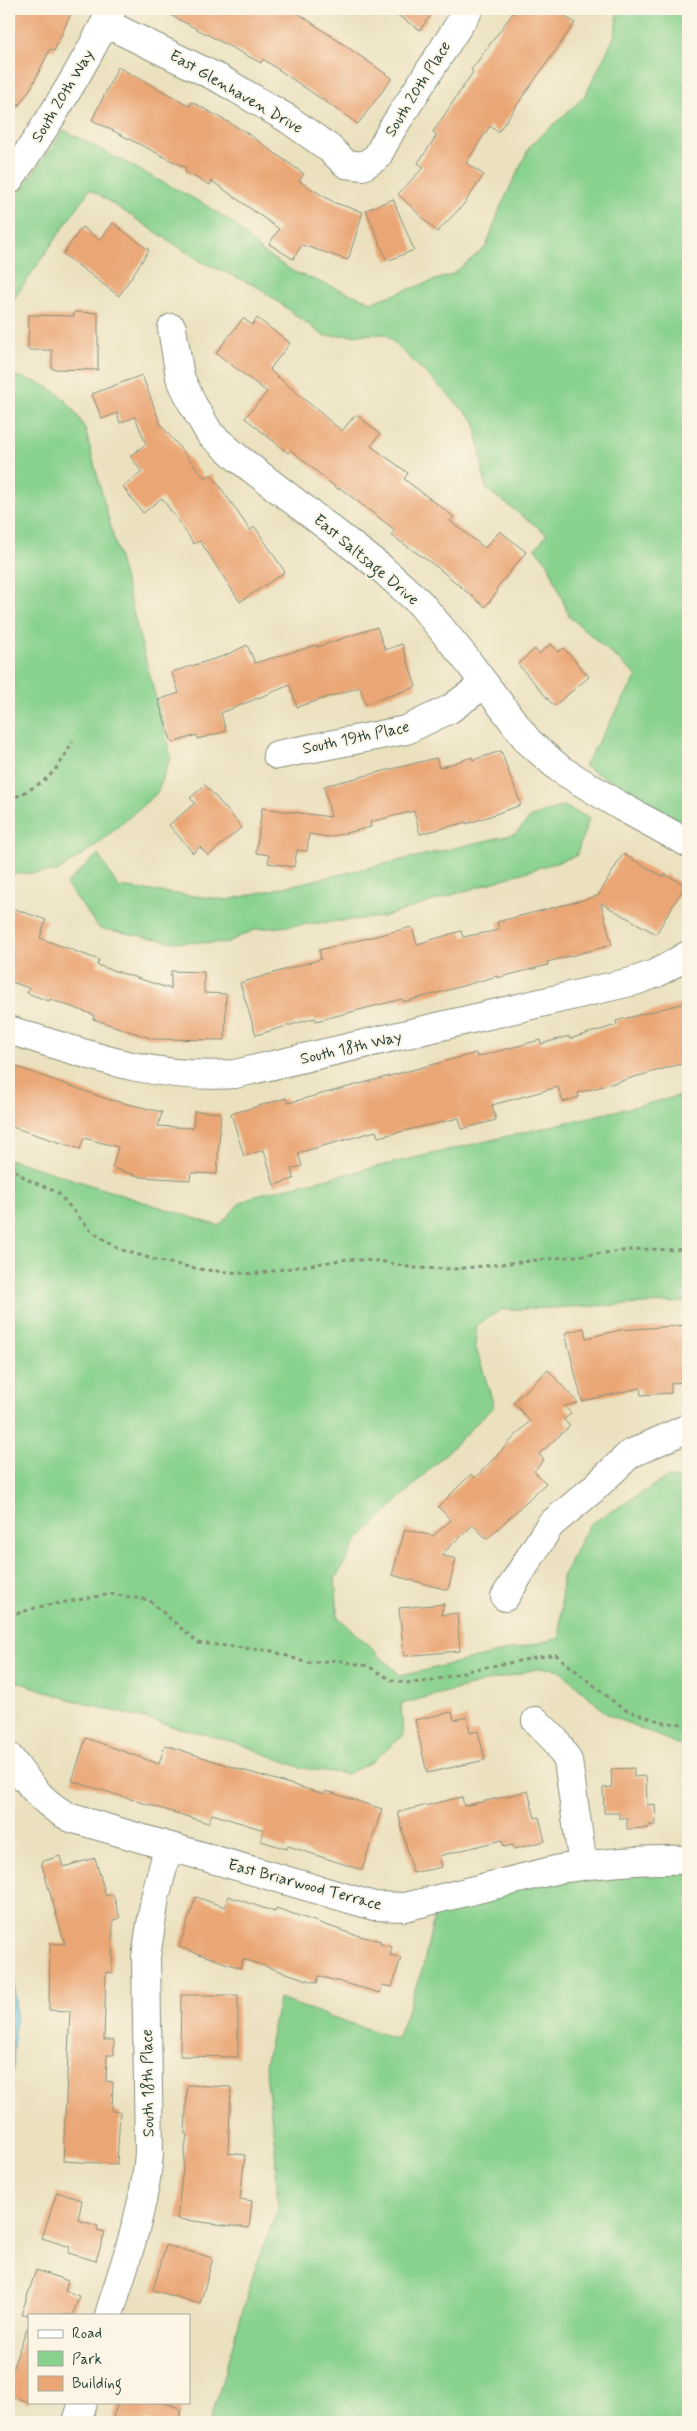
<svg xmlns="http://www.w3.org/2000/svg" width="697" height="2431" font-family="Mynerve,sans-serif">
	<rect width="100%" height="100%" fill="#fcf5e5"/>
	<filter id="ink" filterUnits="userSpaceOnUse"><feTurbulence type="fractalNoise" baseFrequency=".02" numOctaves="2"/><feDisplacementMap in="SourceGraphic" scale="10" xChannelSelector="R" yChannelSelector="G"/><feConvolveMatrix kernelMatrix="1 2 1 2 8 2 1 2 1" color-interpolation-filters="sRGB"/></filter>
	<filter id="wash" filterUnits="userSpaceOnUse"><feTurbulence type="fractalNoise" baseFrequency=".0096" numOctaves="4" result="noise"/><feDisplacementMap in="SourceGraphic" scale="20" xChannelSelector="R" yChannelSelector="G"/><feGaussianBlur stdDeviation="1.12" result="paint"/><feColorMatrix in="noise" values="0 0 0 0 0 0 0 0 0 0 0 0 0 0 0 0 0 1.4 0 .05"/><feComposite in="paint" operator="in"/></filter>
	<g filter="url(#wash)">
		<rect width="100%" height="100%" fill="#ebe1bf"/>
		<path fill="#89d28e" stroke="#548861" d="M618,9H688V825L584,766L637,676L569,616L548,563L535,549L547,534L486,489L475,421L385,334L324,336L258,287L202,262L90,189L9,306V207L64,130L202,203L233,223L261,251L294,272L372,302L453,274L486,247L501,206L530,146L585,96L615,35Z
			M19,377C54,385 69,399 85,429L171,756L157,793L99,843L57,872L9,874V378Z
			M563,806L589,818L576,856L383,917L256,929L226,943L173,942L99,928L66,884L98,854L118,887L228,900L515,834L531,817Z
			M688,1094V1302L501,1310L477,1325L475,1345L494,1406L357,1541L335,1579L338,1617L401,1676L560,1638L562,1577L589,1525L666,1478L688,1479V1745L677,1744L607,1714L559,1669L540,1668L401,1704L403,1736L371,1762L347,1774L302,1768L234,1742L75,1701L9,1679V1159L219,1226L239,1204L256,1195Z
			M688,1860V2422H210L257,2262L278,2209L275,2148L265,2065L279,1999L397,2039L423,1967L438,1898Z"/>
		<path fill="#60c3de" stroke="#408089" d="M9,1956L13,1977L16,2011L9,2139Z"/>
		<g id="blocks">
			<path fill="#eaa675" d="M9,9H73L54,51L50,49L32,86L9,120Z
				M159,9H292L392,78L358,124L263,59L261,63Z
				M388,9H435L420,30Z
				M516,9H556L575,23L498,132L490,126L466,163L484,175L463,205L437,232L398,194L424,167L418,163L437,135L433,132L473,72L471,70Z
				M118,67L190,106L192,102L244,131L304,174L299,181L335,203L363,212L348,260L302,245L293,259L269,244L279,229L212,181L210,185L185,172L186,168L92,120Z
				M393,199L414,250L387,261L366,210Z
				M113,223L149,250L119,296L63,254L82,227L100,240Z
				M74,312L98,313V370L52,369V350H28L29,315L74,316Z
				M243,318L252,325L257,318L290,343L270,369L272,372L342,431L356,414L380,434L371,446L408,473L404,479L454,517L450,521L485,548L500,531L526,552L496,589L498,591L485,607L437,567L391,535L395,530L340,488L339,490L291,450L288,453L245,418L267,392L216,353Z
				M142,375L161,425L205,478L211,474L250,530L255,527L285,572L240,602L200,541L194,544L162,498L143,513L123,487L142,472L130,456L146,444L135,417L120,423L117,413L102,419L92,394Z
				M377,627L385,650L402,644L416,687L365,704L360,687L297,707L290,685L221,713L226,731L198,739L197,735L172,743L158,700L179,693L172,672L224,656L247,645L255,663L317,645V647Z
				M551,644L558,652L564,648L589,677L554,706L518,664L535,649L539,654Z
				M501,751L521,805L467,824V822L420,834L414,811L370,822L371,827L329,837L309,834L307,851L297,850L294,867L268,863L269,855L256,853L262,808L331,817L324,786L436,758L439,768L472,757L473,760Z
				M205,785L242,827L208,856L200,847L193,853L169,825L195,803L190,798Z
				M623,854L664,877L665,874L685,885L656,934L601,903L612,945L547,962L548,965L497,978V976L438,993L403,1002L402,999L316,1021L315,1018L256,1035L240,983L321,959L319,950L412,927L417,944L461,931L463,937L499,930L497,922L598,896Z
				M12,908L46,920L40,938L99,960L97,965L171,989V971L204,972V993L226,994L225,1040L153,1039L93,1019L94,1015L50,999L49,1001L27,993L29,988L9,981V917Z
				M688,1002V1062L578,1093L579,1097L563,1102L558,1087L492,1105L496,1120L462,1129L459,1118L378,1137L376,1131L298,1153L302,1166L291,1169L294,1179L274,1185L264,1150L244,1156L231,1114L286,1098L288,1103L476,1053L477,1057L540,1040L541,1044L569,1036V1039L617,1025L616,1021Z
				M9,1064L107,1099L162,1112L158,1126L193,1128L194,1111L221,1113L217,1174L191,1173L190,1180L142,1177L112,1168L118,1147L84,1138L80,1149L9,1126Z
				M688,1325V1382L671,1383V1393L641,1395L640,1388L582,1401L565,1333L584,1328L586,1338L620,1330Z
				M548,1370L578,1403L564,1406L571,1413L564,1420L570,1426L539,1454L544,1460L534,1471L546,1483L487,1539L473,1525L441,1555L456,1559L448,1590L392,1575L405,1529L433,1536L451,1520L438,1507L471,1474L475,1478L530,1421L513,1402Z
				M444,1604L441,1615L457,1613L460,1651L404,1656L399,1608Z
				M452,1712L454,1720L467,1717L470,1733L478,1731L485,1760L427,1773L415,1720Z
				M86,1738L159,1764L165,1745L242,1770L324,1794L326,1791L382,1809L362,1870L288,1846L287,1849L261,1841L264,1830L212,1814L208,1823L72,1781Z
				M634,1768V1777L646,1776L647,1805L655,1804L656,1825H649V1828L627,1829V1818H619V1813H604L603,1788L612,1787L611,1769Z
				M528,1791L535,1818L539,1817L545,1841L514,1849L513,1845L504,1847L502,1840L439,1856L442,1867L413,1873L398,1812L462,1797L464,1806Z
				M60,1856L63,1867L95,1858L106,1896L113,1894L120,1918L113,1920L112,1973L106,1972L104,2040H114V2055H107L106,2081L113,2082L112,2111L120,2112L117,2164L63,2161L70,2011L49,2010L50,1943L65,1944L41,1862Z
				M228,1896L275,1912L276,1908L352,1934L381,1941L380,1944L392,1947L390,1955L401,1958L392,1987L382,1985L380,1993L319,1976L317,1983L243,1959L240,1968L179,1947L196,1897L225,1907Z
				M181,1995H238V2057L180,2056Z
				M187,2085L231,2087L228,2153L245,2155L240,2199L252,2201L249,2228L177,2219L187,2134H185Z
				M57,2192L82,2200L78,2220L98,2226L97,2230L105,2232L96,2261L68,2253L70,2247L42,2238Z
				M166,2245L213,2258L200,2304L153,2290Z
				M36,2270L68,2281L65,2291L79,2296L73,2315H21Z
				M27,2328H29V2403L9,2396V2378Z
				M118,2402H162L182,2409L178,2422H128L113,2417Z"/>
		</g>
	</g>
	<g filter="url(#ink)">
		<use href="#blocks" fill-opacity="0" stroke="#858f7a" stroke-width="1"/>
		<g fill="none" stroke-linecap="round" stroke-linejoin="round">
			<defs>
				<path id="minor" d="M105,23L220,79L288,119L329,148L346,164L363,166L377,157L392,129L469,9
					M9,180C48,125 82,69 112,9
					M172,328L180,377L193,405L210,434L239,459L380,567L420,603L463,655L528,741L560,769L622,807L688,843
					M277,755L406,730L450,709L483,685
					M9,1030C86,1054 152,1080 235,1074L635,981L657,973L688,955
					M505,1597L550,1525L592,1490L630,1454L688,1428
					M536,1721L556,1741L568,1761L583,1866
					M9,1757C29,1783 41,1803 71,1818L374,1906L405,1907L559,1869C603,1863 645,1859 688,1860
					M109,2315C125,2261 145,2209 149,2153L146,1957L155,1898L168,1848
					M77,2422L83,2402"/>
			</defs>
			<use href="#minor" stroke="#858f7a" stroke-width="30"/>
			<path stroke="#858f7a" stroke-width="3" stroke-dasharray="4 4" stroke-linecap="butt" d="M9,801C44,781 53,780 73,741
				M9,1165L26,1179L57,1192L91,1231L119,1249L159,1261L205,1270L253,1274L348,1259L380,1261L413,1268L455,1269L641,1249L688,1250
				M9,1616L38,1607L111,1594L149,1600L198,1643L272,1651L308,1663L337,1660L368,1666L391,1680L409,1683L432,1681L471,1670L555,1654L623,1709L665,1723L688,1724"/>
			<use href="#minor" stroke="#fff" stroke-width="28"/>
		</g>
	</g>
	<g text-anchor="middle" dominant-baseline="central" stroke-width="4" stroke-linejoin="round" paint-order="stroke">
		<g font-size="16" fill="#1f3d34" stroke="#fcf5e5">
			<text transform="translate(418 89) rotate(-58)">South 20th Place</text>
			<text transform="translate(236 92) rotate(30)">East Glenhaven Drive</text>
			<text transform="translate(63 96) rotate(-59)">South 20th Way</text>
			<text transform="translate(366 560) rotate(40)">East Saltsage Drive</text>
			<text transform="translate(356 738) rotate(-12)">South 19th Place</text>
			<text transform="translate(351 1048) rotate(-13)">South 18th Way</text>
			<text transform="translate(305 1885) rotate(15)">East Briarwood Terrace</text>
			<text transform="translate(148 2083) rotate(-91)">South 18th Place</text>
		</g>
	</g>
	<rect width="697" height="2431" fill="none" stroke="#fcf5e5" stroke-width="30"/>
	<rect x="28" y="2314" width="162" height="90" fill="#fcf5e5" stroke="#a4ab9e"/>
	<rect x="38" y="2330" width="25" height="8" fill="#ffffff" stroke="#a4ab9e"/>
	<text x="72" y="2338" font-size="15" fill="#1f3d34">Road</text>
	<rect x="38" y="2351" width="25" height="15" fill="#89d28e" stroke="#a4ab9e"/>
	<text x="72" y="2364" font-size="15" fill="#1f3d34">Park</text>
	<rect x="38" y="2376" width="25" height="15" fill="#eaa675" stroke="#a4ab9e"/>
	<text x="72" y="2388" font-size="15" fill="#1f3d34">Building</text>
</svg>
